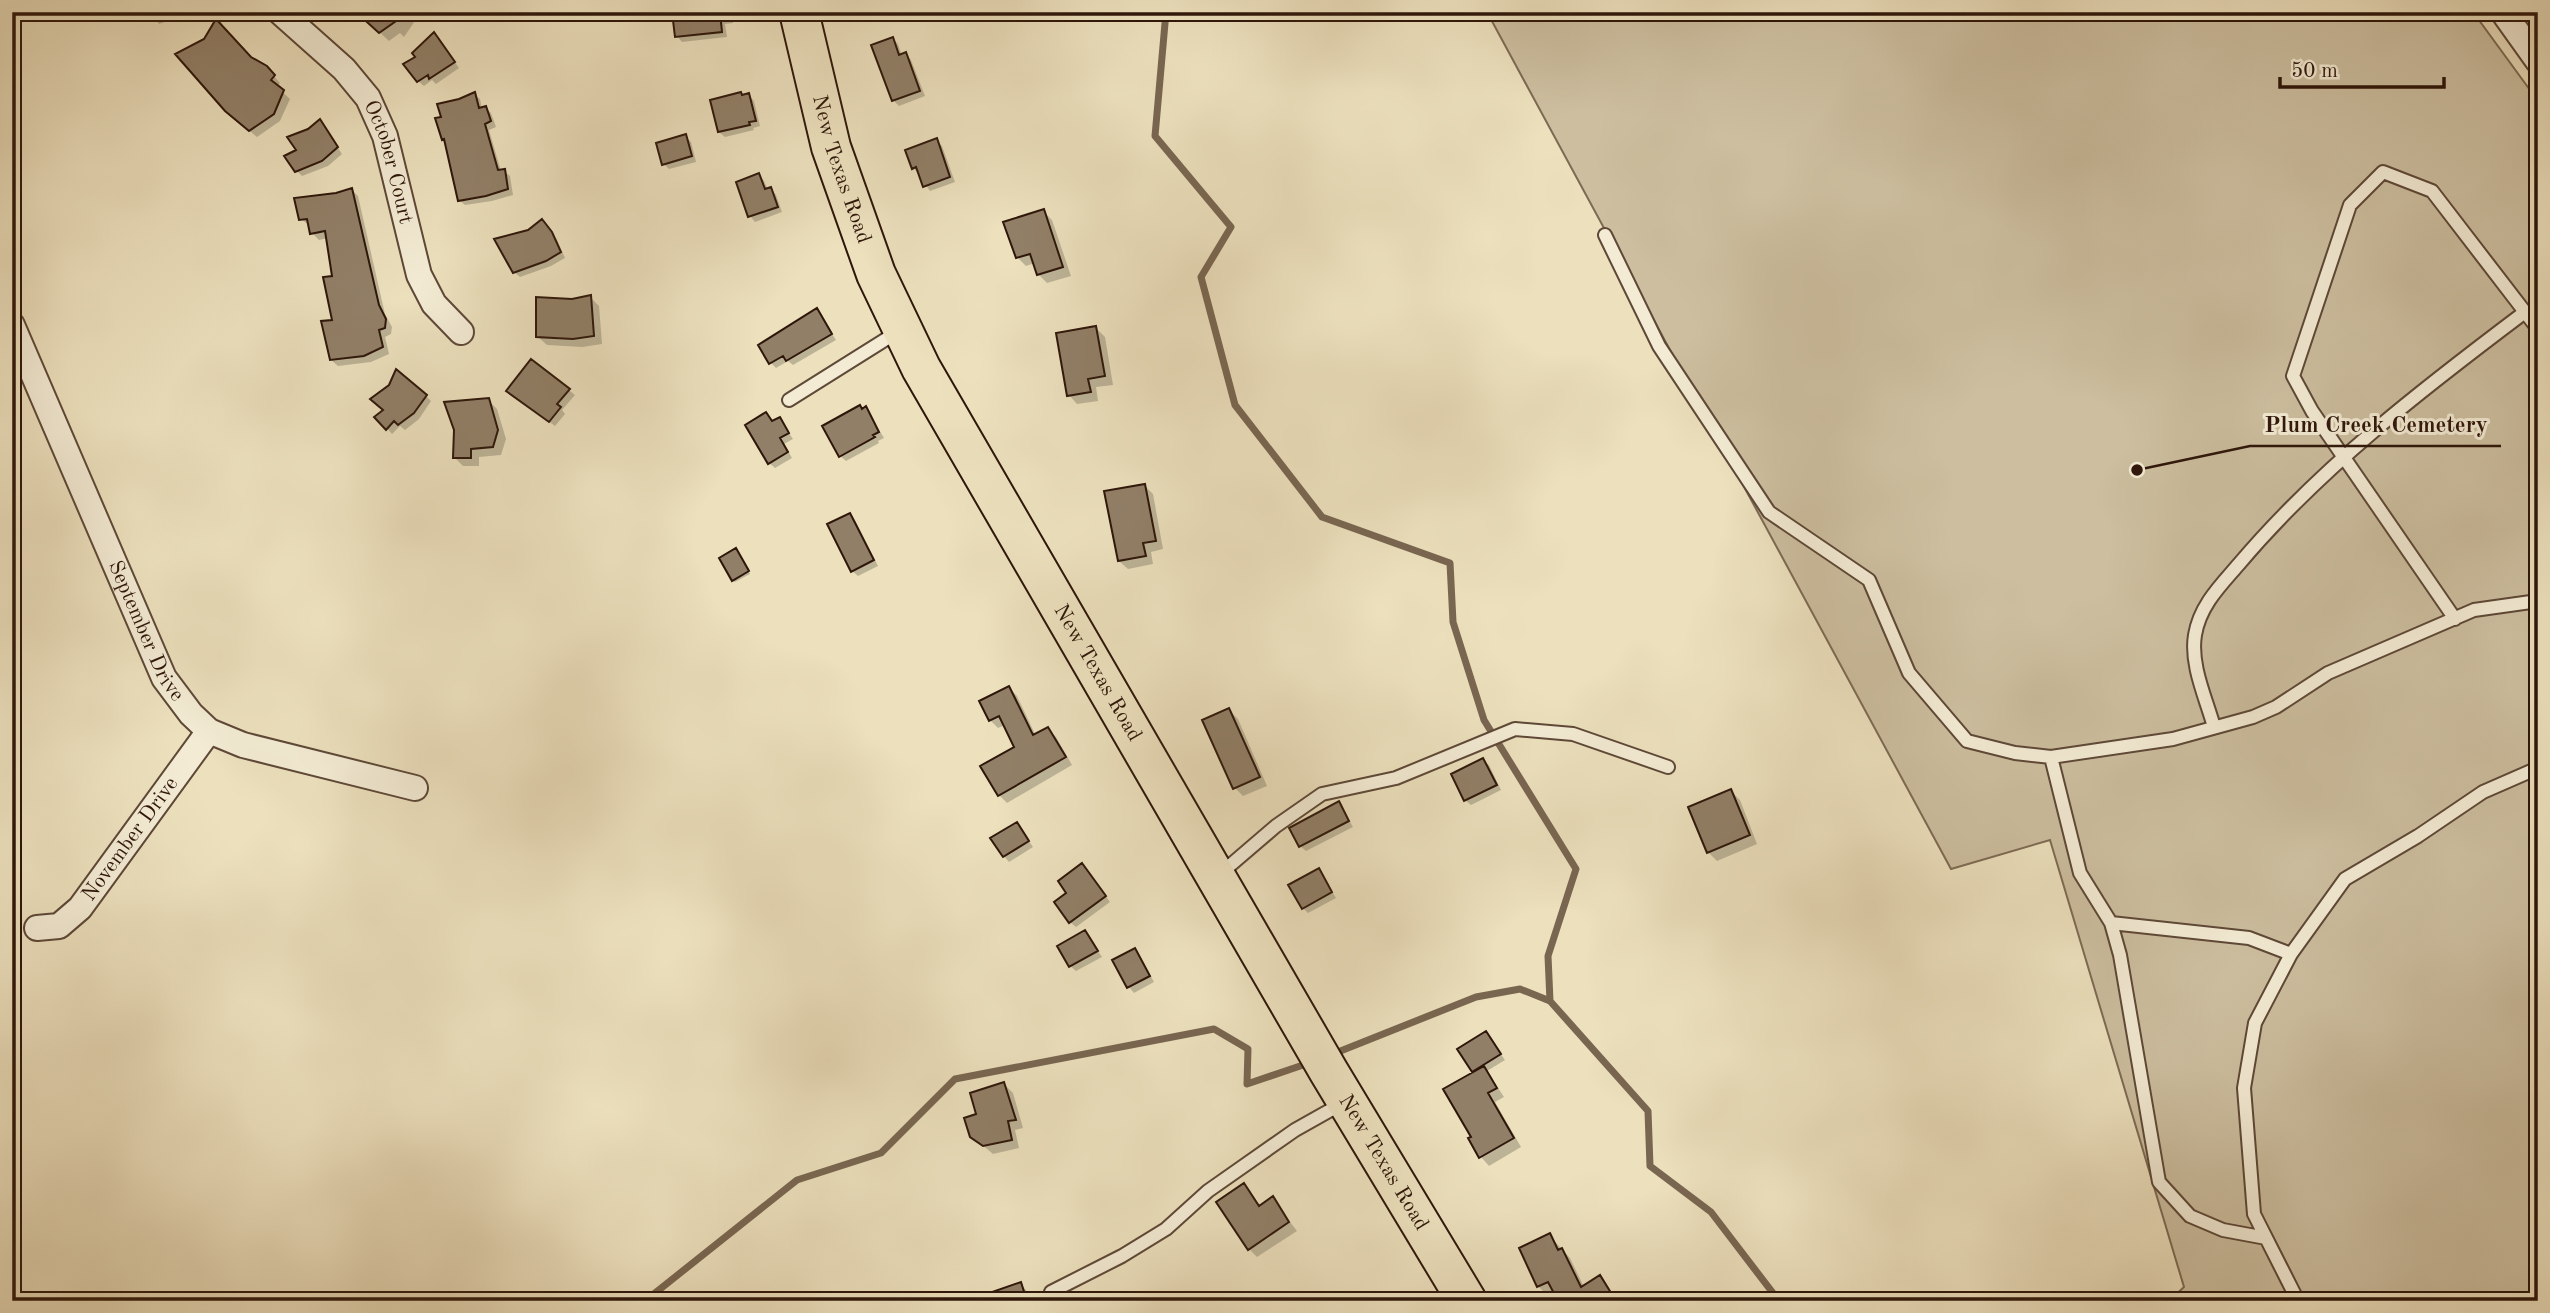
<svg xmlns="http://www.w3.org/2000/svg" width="2550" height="1313" font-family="'Old Standard TT',serif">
	<rect width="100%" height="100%" fill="#ece0bd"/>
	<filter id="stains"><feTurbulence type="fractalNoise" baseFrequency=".00286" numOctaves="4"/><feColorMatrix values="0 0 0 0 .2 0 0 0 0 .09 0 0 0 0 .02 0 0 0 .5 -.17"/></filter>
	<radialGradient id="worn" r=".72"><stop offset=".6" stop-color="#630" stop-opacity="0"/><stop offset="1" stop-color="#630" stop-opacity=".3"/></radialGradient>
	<path fill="#ccbe9f" stroke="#7d6a54" stroke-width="2" d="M1487,12H2473L2538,101V1301H2169L2184,1287L2050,840L1951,869Z"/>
	<path fill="#0003" d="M151,12H193L159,24Z
		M358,12H421L404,37L400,33L389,41Z
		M674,12H732L733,23L725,24L727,37L682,42L677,36Z
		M893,39L898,44L902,56L906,54L911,60L925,96L899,106L893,100Z
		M439,40L459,68L436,84L432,80L424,86L418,81Z
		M251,59L274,76L280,83L277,87L290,99L280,121L257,137L234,118Z
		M474,94L480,99L482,109L485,108L491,113L496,127L489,130L501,171H504L510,176L513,195L492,201L465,205L459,200L443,139V118L459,101Z
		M749,95L754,101L760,126L753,128L754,130L725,137L719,132L743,97Z
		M320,121L342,154L328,166L302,176L297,171L298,151L309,130Z
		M685,136L691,142L696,162L669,169L664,164Z
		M936,140L942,146L955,182L930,191L914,168Z
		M759,175L764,181L768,190L771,189L776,195L782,212L755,222L750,216Z
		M352,190L358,196L385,314L392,327L391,334L385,337L389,354L371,362L338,366L331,360L334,277L328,238L319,240L312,233L310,226L301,219L337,194Z
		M1043,211L1052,220L1071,276L1047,283L1039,275L1035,263L1026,266L1017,257Z
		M547,227L557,240L565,258L551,266L520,277L514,272Z
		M590,297L599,306L602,344L582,347L547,345L538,337L572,301Z
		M817,310L836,340L793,365L788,361L776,368L771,363Z
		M1096,328L1105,337L1113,385L1096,387L1098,401L1077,404L1069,395Z
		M532,361L575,395L562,410L565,414L555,426L514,396Z
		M426,396L431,401L419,419L405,430L400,426L392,434L377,417Z
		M488,400L497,409L506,439L501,455L479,457V466H463L455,458Z
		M866,409L884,438L878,441L879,443L846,461L840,456Z
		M766,414L774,423L779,419L793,439L784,444L792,458L775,468L769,463Z
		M1144,485L1153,494L1163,549L1151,552L1153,564L1128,569L1119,561Z
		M850,515L855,520L878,566L858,576L852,571Z
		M738,553L750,574L735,582L733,580Z
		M1009,688L1017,696L1036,736L1048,729L1056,737L1072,765L1007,803L999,795L1016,747L1005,725L998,728L990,720Z
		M1229,710L1238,719L1267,786L1243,796L1235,788Z
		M1483,760L1489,765L1501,790L1471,805L1465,800Z
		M1731,791L1740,800L1757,844L1717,861L1708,852Z
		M1339,803L1353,827L1306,851L1300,846Z
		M1017,824L1033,847L1009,862L1004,856Z
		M1319,870L1336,898L1308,913L1303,908Z
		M1087,871L1110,902L1076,927L1070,922Z
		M1085,932L1102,957L1076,971L1070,966Z
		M1135,950L1140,956L1154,982L1134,993L1129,987L1115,961Z
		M1486,1033L1505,1060L1487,1071L1504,1097L1495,1102L1521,1147L1489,1166L1481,1157L1470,1139L1473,1137L1475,1073L1473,1071Z
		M1004,1084L1013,1093L1023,1128L1015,1130L1019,1148L993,1154L972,1136L979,1115Z
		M1243,1185L1261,1206L1272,1199L1297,1231L1257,1257L1249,1249Z
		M1549,1235L1570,1258L1584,1287L1600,1277L1617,1301H1562L1555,1289L1546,1294L1538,1286Z
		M1020,1284L1026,1290L1029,1301H993Z"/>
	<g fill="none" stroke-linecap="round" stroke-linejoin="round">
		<path stroke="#796651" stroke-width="7" d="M1166,12L1155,136L1231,227L1201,277L1235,405L1322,517L1450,563L1453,622L1484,720L1576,869L1548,956L1550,1001
			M1338,1052L1476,997L1520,989L1550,1001L1648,1111L1650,1166L1711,1212L1779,1301
			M645,1301L797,1180L881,1153L955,1079L1214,1029L1248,1049L1247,1084L1306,1064"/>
	</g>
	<path fill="#917f67" stroke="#2e160a" stroke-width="2" d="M356,12H409L379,33Z
		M672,12H720L722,32L675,37Z
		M216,19L251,57L267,66L275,75L271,80L284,90L274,114L249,131L225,111L175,54L204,39Z
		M434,32L455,62L429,79L428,75L417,82L403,64L415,57L412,53Z
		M893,37L899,55L906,52L920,91L892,101L871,45Z
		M475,92L479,108L486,106L491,121L485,124L498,170L505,169L508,189L486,196L458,201L444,139L442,140L435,118L441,117L437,104L459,99Z
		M741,92L742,95L749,93L756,121L749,122L750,125L718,132L710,100Z
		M320,119L338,147L322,161L295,172L284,156L296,150L287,137L308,129Z
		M686,134L692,156L662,165L656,143Z
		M937,138L950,177L923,187L916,167L912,169L905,150Z
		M759,173L765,189L771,187L778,207L748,217L736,182Z
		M352,188L379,305L386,319L385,328L379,330L383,347L364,356L330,360L321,321L332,320L323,277L332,276L325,231L310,234L307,219L299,220L294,198L336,193Z
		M1044,209L1063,267L1037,275L1030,254L1016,258L1003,222Z
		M542,219L552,232L561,252L546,261L513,273L494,239L528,230Z
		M591,295L594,336L573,339L536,337V297L572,299Z
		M817,308L832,334L786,361L783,356L769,364L758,345Z
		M1096,326L1105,376L1088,379L1091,392L1067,396L1056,333Z
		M531,359L570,389L557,404L561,407L549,422L506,391Z
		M396,369L427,395L414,413L398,425L394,421L386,430L374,417L383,410L370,399L389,385Z
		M489,398L498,430L493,447L471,449V458H453L454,430L444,402Z
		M860,405L862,409L866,406L879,432L873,435L875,437L839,457L822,426Z
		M766,412L772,421L780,417L789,433L780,438L788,452L768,464L745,425Z
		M1145,484L1156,541L1143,543L1146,556L1118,561L1104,491Z
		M850,513L874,560L851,572L827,524Z
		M736,548L749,571L732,581L719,558Z
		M1009,686L1033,735L1048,727L1066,757L998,796L980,766L1014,747L999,716L989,721L979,701Z
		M1229,708L1260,777L1233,789L1202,720Z
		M1483,758L1497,785L1464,801L1451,774Z
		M1731,789L1750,835L1707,853L1688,807Z
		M1339,801L1349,821L1299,847L1289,828Z
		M1017,822L1029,841L1003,857L990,838Z
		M1082,863L1106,896L1069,923L1054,902L1066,893L1058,881Z
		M1319,868L1332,892L1302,909L1288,885Z
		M1085,930L1098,951L1069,967L1057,946Z
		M1135,948L1150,976L1127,988L1112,960Z
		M1486,1031L1501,1054L1472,1072L1457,1049Z
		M1484,1066L1497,1088L1488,1093L1514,1138L1479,1158L1468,1138L1471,1137L1443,1089Z
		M1004,1082L1016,1120L1008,1121L1012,1140L983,1146L970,1137L964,1118L976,1114L970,1093Z
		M1244,1183L1259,1206L1273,1196L1289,1222L1248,1250L1216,1202Z
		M1550,1233L1558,1250L1562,1248L1581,1287L1600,1275L1616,1301H1558L1548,1282L1537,1287L1519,1248Z
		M1021,1282L1027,1301H975V1298Z"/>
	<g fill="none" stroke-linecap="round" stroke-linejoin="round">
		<defs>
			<path id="service" d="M1605,235L1659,346L1769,512L1869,580L1909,673L1967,741L2015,753L2051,757L2173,739L2253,717L2276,707L2328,673L2474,610L2538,601
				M789,400L899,331
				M2455,619L2312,411L2293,376L2350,205L2383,172L2432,191L2538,329
				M2214,727C2206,698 2190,665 2195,635C2200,605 2221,585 2239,564C2321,467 2424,388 2525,312
				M2051,757L2080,873L2111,923L2120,955L2159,1182L2190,1216L2223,1230L2266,1238
				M1220,874L1276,826L1322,794L1396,778L1515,729L1573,734L1668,767
				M2111,923L2249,938L2291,954
				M1051,1292L1122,1256L1166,1229L1208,1191L1295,1130L1343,1103
				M2298,1301L2254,1214L2244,1088L2255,1023L2291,954L2345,879L2418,836L2483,792L2538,768"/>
			<g id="minor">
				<path id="s1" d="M280,12L344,69L368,98L385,136L419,275L434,304L461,332"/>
				<path d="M2503,12L2538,61"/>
				<path id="s2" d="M12,325L164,678L191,714L209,731L243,745L415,788"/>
				<path id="s3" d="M37,928L59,926L80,908L209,731"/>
			</g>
			<g id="primary">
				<path id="s4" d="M799,12L831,147L876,274L921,368L1329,1072L1467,1301"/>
			</g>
		</defs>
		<use href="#service" stroke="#5e4837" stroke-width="16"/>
		<use href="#minor" stroke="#5e4837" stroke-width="28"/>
		<use href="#primary" stroke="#2e160a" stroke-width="42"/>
		<use href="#service" stroke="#f3ebd4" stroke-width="12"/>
		<use href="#minor" stroke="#f3ebd4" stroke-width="24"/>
		<use href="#primary" stroke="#ece0bd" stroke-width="38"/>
	</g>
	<g text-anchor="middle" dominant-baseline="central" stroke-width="6" stroke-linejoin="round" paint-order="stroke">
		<g font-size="21" fill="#2e160a" stroke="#f3ebd4">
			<text stroke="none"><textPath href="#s1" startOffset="191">October Court</textPath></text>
			<text stroke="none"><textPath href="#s4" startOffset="163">New Texas Road</textPath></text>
			<text stroke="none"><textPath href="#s2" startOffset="334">September Drive</textPath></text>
			<text stroke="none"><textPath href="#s4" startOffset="730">New Texas Road</textPath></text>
			<text stroke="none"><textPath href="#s3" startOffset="135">November Drive</textPath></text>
			<text stroke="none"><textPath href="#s4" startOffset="1297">New Texas Road</textPath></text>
		</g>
	</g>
	<path fill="none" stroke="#2e160a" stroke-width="2.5" d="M2137 470L2250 446H2501"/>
	<circle fill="#2e160a" stroke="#f3ebd4" stroke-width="2.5" cx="2137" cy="470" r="7"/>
	<g font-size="23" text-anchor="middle" font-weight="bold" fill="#2e160a" stroke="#f3ebd4" stroke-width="6" stroke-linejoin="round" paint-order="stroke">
		<text x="2376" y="432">Plum Creek Cemetery</text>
	</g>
	<rect width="2550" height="1313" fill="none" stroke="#ece0bd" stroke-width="42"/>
	<rect x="14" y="14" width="2522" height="1285" fill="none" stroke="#2e160a" stroke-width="3.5"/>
	<rect x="21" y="21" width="2508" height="1271" fill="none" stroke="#2e160a" stroke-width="2"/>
	<path d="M2280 77v10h164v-10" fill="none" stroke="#2e160a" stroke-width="3.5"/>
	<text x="2291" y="77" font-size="21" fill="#2e160a" stroke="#f3ebd4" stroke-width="5" paint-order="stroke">50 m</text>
	<rect width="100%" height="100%" filter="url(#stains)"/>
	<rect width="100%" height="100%" fill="url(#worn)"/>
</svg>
